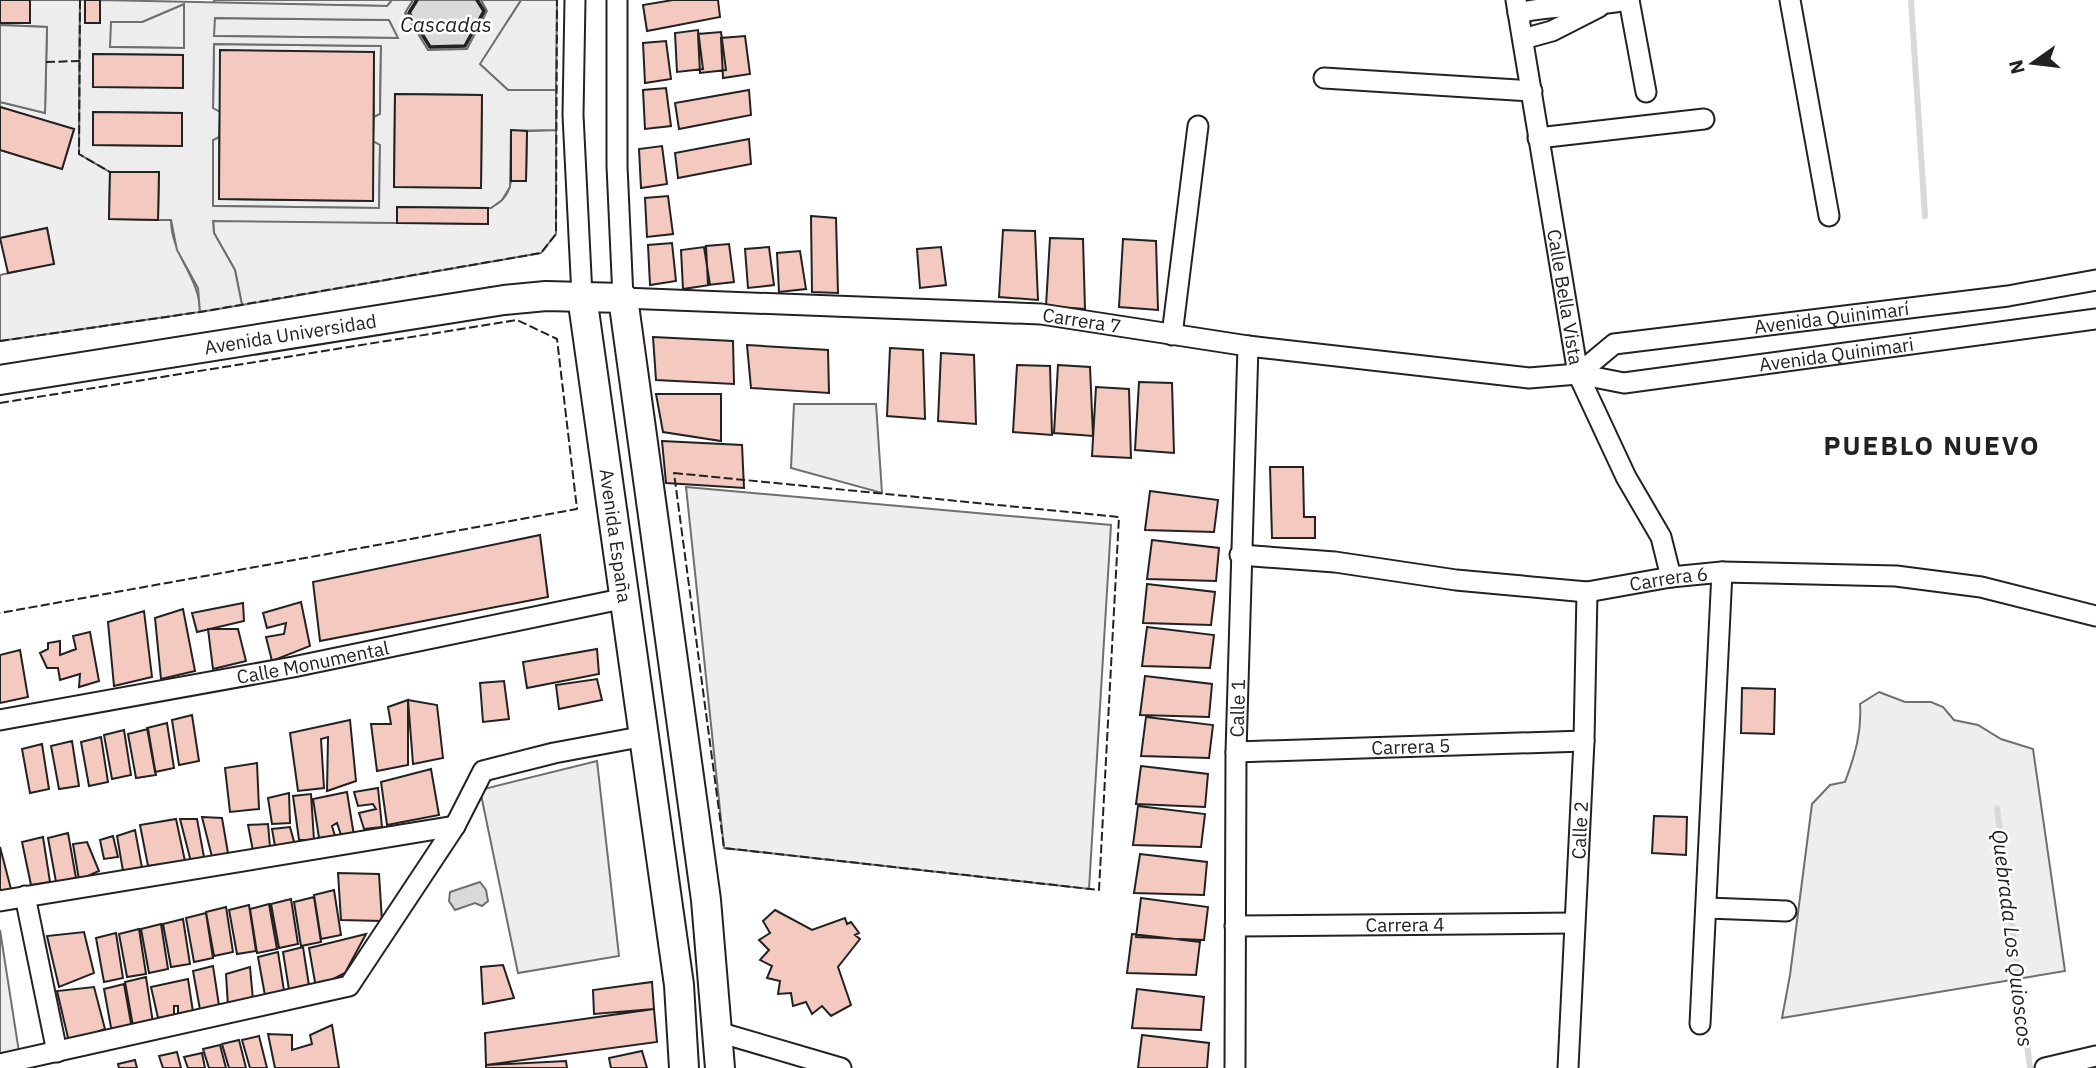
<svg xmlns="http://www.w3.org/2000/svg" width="2096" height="1068" font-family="'IBM Plex Sans',sans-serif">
	<rect width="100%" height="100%" fill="#fff"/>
	<path fill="#eee" stroke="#6f6f6f" stroke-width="2" d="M30,0H80L79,154L110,172L109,219L171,220C171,255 200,277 200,312L0,341V275L54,263L47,228L0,238V150L62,169L74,130L0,107V102L45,113L47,27L0,25V23H30Z
		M214,0H392L388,6L214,3Z
		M413,0H417L409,13L430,47L465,46L484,11L477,0H481L487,11L467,49L428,50L405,12Z
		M521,0H557L556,90H508L479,64Z
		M184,4V48L110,47V22H142Z
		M214,18L389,20L399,38L214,36Z
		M214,44L381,46L380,114L374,117V52L220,112L213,109Z
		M556,130V234L541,253L242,305L235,270L214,233L213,220L487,224L488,208C501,204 509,194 511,181H526L527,131Z
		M219,137V199L372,201L373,141L380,145L379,208L212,206L213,140Z
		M794,404H876L882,493L791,468Z
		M686,487L1111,525L1089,889L724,848Z
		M1879,692L1905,702H1931L1943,707L1954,720L1978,725L2001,739L2033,749L2065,971L1782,1018L1790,975L1812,804L1830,785L1845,782C1855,755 1862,732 1860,704Z
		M597,761L619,956L518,973L480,790Z
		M0,930L19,1052L0,1056Z"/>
	<path fill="#ededed" stroke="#6f6f6f" stroke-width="2" fill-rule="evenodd" d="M80,0H85V23H100V0L387,6L392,0H413L405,13L428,50L467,49L487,11L481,0H521L480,64L508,90H556V130L511,131L510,187L502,200L491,208L397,207V223L213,221L214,233L235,270L242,305L200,312L198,288L177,250L171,220H158L159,173L110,172L79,154ZM184,4V48L110,47L111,22H142ZM215,18L389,20L398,38L214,36ZM214,44L381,46L380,114L374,117L373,141L380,145L379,208L213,206V140L219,137L220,112L213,108ZM94,54L182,55H183L93,86ZM395,94L482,95L481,187H394ZM93,112L182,113V146L93,145Z
		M0,25L47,27L45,113L0,102Z"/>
	<path fill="#d9d9d9" stroke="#6f6f6f" stroke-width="2" d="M417,0H477L484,11L465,46L430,47L409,13Z
		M480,882L486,890L488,901L482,906L475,903L455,910L449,901L450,892Z"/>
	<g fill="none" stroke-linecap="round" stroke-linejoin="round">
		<path stroke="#d9d9d9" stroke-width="6" d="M1911,0L1925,216
			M1997,808L2030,1068"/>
	</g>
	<path fill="#f3c9c0" stroke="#222" stroke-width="2" d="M0,0H30V23H0Z
		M85,0H100V23H85Z
		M673,0H718L720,17L647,31L643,5Z
		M698,30L703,69L677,72L675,33Z
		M721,32L726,70L700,73L698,34Z
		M745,36L750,74L723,78L721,38Z
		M666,41L671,79L645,83L643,43Z
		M220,50L374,52L373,201L219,199Z
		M93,54L183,55V88L93,87Z
		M666,88L671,126L645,129L643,90Z
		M749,90L751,115L679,129L675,103Z
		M395,94L482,95L481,188L394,187Z
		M0,107L74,129L62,169L0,150Z
		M93,112L182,113V146L93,145Z
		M511,130L527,131L526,181H511Z
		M749,139L751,164L678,178L675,153Z
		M662,146L667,184L641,188L639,149Z
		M110,172H159L158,220L109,219Z
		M668,196L673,234L647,237L645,198Z
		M397,207L488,208V224L397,223Z
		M811,216L836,218L838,293L812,292Z
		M47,228L54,264L8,273L0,238Z
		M1003,230L1035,231L1038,300L999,297Z
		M1050,238L1083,239L1085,309L1046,306Z
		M1123,239L1156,241L1158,310L1119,307Z
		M672,243L676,281L650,285L648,245Z
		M729,244L734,282L708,285L706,246Z
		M704,247L710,285L683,289L681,250Z
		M769,247L774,285L748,288L745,249Z
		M941,247L946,285L920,288L917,249Z
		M800,251L806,289L779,292L777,253Z
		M653,337L733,341L734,384L656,380Z
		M747,345L828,350L829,393L751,388Z
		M890,348L923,350L925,419L887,416Z
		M941,353L974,355L976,424L938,421Z
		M1017,365L1050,366L1052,435L1013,432Z
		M1058,365L1090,367L1093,436L1054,433Z
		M1139,382L1172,383L1174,453L1135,450Z
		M1096,387L1129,389L1131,458L1092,456Z
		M656,394H721V441L663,432Z
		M662,441L742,445L744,488L666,483Z
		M1270,467H1303L1304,517H1315V538H1272Z
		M1150,491L1218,500L1214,532L1145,530Z
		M540,535L548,597L320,641L313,582Z
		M1152,540L1219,548L1216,581L1147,579Z
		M1147,584L1215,592L1211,625L1143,623Z
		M301,602L310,646L272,661L266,637L284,634L286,623L267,628L263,613Z
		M243,603L244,621L197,632L192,613Z
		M183,609L195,671L161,679L155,618Z
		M144,611L152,677L114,686L108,622Z
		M1147,627L1214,635L1210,668L1142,666Z
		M208,629H238L246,661L213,669Z
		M90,632L99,681L79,687L80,674L60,680L58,668H47L40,653L48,649V643L60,641V655L76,649L73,636Z
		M597,649L599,674L527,688L523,662Z
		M20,650L28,697L0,703V655Z
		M1145,676L1212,684L1209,717L1140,715Z
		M597,679L602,700L559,709L556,685Z
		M504,681L509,719L483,722L480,683Z
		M1742,688L1775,689L1774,734L1741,733Z
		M408,700L437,705L443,758L413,764Z
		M408,700V765L377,771L371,724H391L388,707Z
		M192,715L199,761L179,765L172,720Z
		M1146,717L1213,725L1209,758L1141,756Z
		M350,720L356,781L327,791L328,737L321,739L324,788L298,791L290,733Z
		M167,723L174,768L155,772L147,728Z
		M148,729L156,775L136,778L128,734Z
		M124,730L131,775L112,779L104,735Z
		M101,737L108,782L89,786L81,742Z
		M72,741L79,786L59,789L51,746Z
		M42,744L49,789L30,793L22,749Z
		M257,763L259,809L230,812L225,768Z
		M1141,766L1208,774L1205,807L1136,804Z
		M431,769L439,815L387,825L381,782Z
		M378,788L382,827L364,829L359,813L376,809L373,804L358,806L354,792Z
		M347,792L354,836L342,838L337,823L332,826L335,836L319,838L313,799Z
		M289,793L290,823L272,824L268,798Z
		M311,794L314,840H299L293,796Z
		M1138,806L1205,814L1201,847L1133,845Z
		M1654,816L1687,817L1686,855L1652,853Z
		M202,817L222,818L229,859L213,861Z
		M176,819L185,861L148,866L140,825Z
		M180,819H197L204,857L191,862Z
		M268,824L270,847L253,851L248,825Z
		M290,827L296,849L276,852L272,829Z
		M135,830L143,873L123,871L117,836Z
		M68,833L76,878L56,882L48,838Z
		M113,836L118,857L104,859L100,840Z
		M43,837L50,882L31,885L22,842Z
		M87,842L99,871L79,880L73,844Z
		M0,847L11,889L0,893Z
		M1140,854L1207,862L1204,895L1134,893Z
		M338,873L379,874L382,921L341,920Z
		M334,890L341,935L321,939L314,895Z
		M314,897L321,942L301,946L294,902Z
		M1141,898L1208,907L1204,940L1136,937Z
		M291,899L298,944L279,948L271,904Z
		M269,904L277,949L257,953L250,909Z
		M249,905L256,951L237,954L229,910Z
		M226,907L233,952L214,956L206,912Z
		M775,910L812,930L845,918L847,924L851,922L859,933L855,935L860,939L838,967L851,1005L831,1016L822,1006L812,1014L806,1002L793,1006L791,993L778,994L780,981L767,978L772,966L760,960L769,950L759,940L770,933L763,921Z
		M206,913L213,958L194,962L186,918Z
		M183,919L190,964L171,967L163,924Z
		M161,924L168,969L149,973L141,929Z
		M139,929L146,974L127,977L119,934Z
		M84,932L94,973L59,987L47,936Z
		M116,933L123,978L104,982L96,938Z
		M366,934L345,973L316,988L309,948Z
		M1132,934L1200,942L1196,975L1127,973Z
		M303,947L310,992L290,996L283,952Z
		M278,952L285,997L266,1001L258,957Z
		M503,965L514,998L483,1004L481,967Z
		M213,966L220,1012L201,1015L193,971Z
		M250,967L253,1000L228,1006L226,974Z
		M146,977L153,1023L133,1026L125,982Z
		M188,979L193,1012L178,1014V1006H174V1015L158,1018L151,987Z
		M652,982L654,1009L594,1014L593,990Z
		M124,984L132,1029L112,1033L104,989Z
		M94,987L105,1029L69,1042L57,991Z
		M1137,989L1204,997L1201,1030L1132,1028Z
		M654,1009L657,1042L486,1065L485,1033Z
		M332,1025L339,1068H275L268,1034L292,1035V1050L312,1044L310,1035Z
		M1142,1035L1209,1043L1207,1068H1138Z
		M259,1036L267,1068H250L242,1040Z
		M239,1040L246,1068H229L222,1044Z
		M220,1045L226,1068H209L203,1049Z
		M642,1051L647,1068H611L609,1058Z
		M177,1052L181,1068H163L159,1056Z
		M202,1053L205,1068H188L184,1057Z
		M135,1060L137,1068H119L118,1064Z
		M566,1061L567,1068H486V1065Z"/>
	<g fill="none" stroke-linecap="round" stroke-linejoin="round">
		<defs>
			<g id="street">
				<path d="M575,0L573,115L582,296"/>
				<path id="s1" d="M617,0V166L623,298L1041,314L1248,346L1529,378L1578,374L1624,383L2096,319"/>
				<path id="s2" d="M1516,0L1578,374L1626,477L1661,537L1671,577"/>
				<path d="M1629,0L1646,92"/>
				<path d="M1790,0L1829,216"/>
				<path d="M1518,13C1554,4 1590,8 1626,0"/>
				<path d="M1523,39L1552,31L1599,7"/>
				<path d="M1324,78L1532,91"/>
				<path d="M1538,138L1704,119"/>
				<path d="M1172,335L1198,126"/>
				<path id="s3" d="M1578,374L1614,344L2008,296L2096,280"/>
				<path id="s4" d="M1240,555L1335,562L1456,580L1587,592L1671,577L1722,572L1896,576L1981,587L2096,616"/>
				<path id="s5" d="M0,720L293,667L626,598"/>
				<path id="s6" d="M1236,752L1584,741"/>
				<path d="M25,896L57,1052"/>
				<path d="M0,901L455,826"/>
				<path d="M1707,908L1786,911"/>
				<path id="s7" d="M1235,926L1573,923"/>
				<path d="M1700,1024L1722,572"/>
				<path d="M718,1032L841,1068"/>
				<path d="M0,1064L349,986L455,826L483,771L554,753L645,736"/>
				<path id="s8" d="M1235,1068L1236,752L1248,346"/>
				<path id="s9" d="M1568,1068L1584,741L1587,592"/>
				<path d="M2045,1068L2096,1056"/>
			</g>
			<g id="secondary">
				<path id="s10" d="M582,296L679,985L684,1068"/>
				<path id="s11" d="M0,380L504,300L546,296L623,298L706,900L720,1068"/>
			</g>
		</defs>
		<use href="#street" stroke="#222" stroke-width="23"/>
		<use href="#secondary" stroke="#222" stroke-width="32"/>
		<use href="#street" stroke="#fff" stroke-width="19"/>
		<use href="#secondary" stroke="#fff" stroke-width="28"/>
		<path stroke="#222" stroke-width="2" stroke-dasharray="9 3.5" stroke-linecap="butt" d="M80,0L79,154L110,172V175
			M46,62L80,61
			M0,341L200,312L541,253L556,234L557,0
			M0,403L517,320L557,339L577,509L0,613
			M674,473L1119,517L1099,890L724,848Z"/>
		<path stroke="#222" stroke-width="3.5" d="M417,0L409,13L430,47L465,46L484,11L477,0"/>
	</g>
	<g text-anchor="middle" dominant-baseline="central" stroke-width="5" stroke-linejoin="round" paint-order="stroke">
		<g font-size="19" fill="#222" stroke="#fff">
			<text stroke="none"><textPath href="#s2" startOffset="301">Calle Bella Vista</textPath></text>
			<text stroke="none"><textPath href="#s3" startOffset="266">Avenida Quinimarí</textPath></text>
			<text stroke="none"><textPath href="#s1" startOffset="758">Carrera 7</textPath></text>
			<text stroke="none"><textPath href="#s11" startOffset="294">Avenida Universidad</textPath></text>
			<text stroke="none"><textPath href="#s1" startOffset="1519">Avenida Quinimari</textPath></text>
			<text stroke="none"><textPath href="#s10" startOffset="242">Avenida España</textPath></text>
			<text stroke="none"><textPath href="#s4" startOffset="432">Carrera 6</textPath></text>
			<text stroke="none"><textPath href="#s5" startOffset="318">Calle Monumental</textPath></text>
			<text stroke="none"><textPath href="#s8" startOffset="360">Calle 1</textPath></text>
			<text stroke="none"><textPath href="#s6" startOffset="175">Carrera 5</textPath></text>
			<text stroke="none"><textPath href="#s9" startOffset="238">Calle 2</textPath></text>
			<text stroke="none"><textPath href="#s7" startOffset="170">Carrera 4</textPath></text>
		</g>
		<g font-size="21" font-style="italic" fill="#222" stroke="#fff">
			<text x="446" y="24">Cascadas</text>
			<text transform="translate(2013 938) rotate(83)">Quebrada Los Quioscos</text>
		</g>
		<g font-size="26" font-weight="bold" letter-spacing="2" fill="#222" stroke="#fff">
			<text x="1932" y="445">PUEBLO NUEVO</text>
		</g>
	</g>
	<g transform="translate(2033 63) rotate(256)" stroke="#ffffff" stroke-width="5" paint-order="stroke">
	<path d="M0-5L12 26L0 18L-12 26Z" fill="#222222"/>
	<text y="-10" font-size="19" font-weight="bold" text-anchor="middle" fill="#222222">N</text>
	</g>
</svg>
